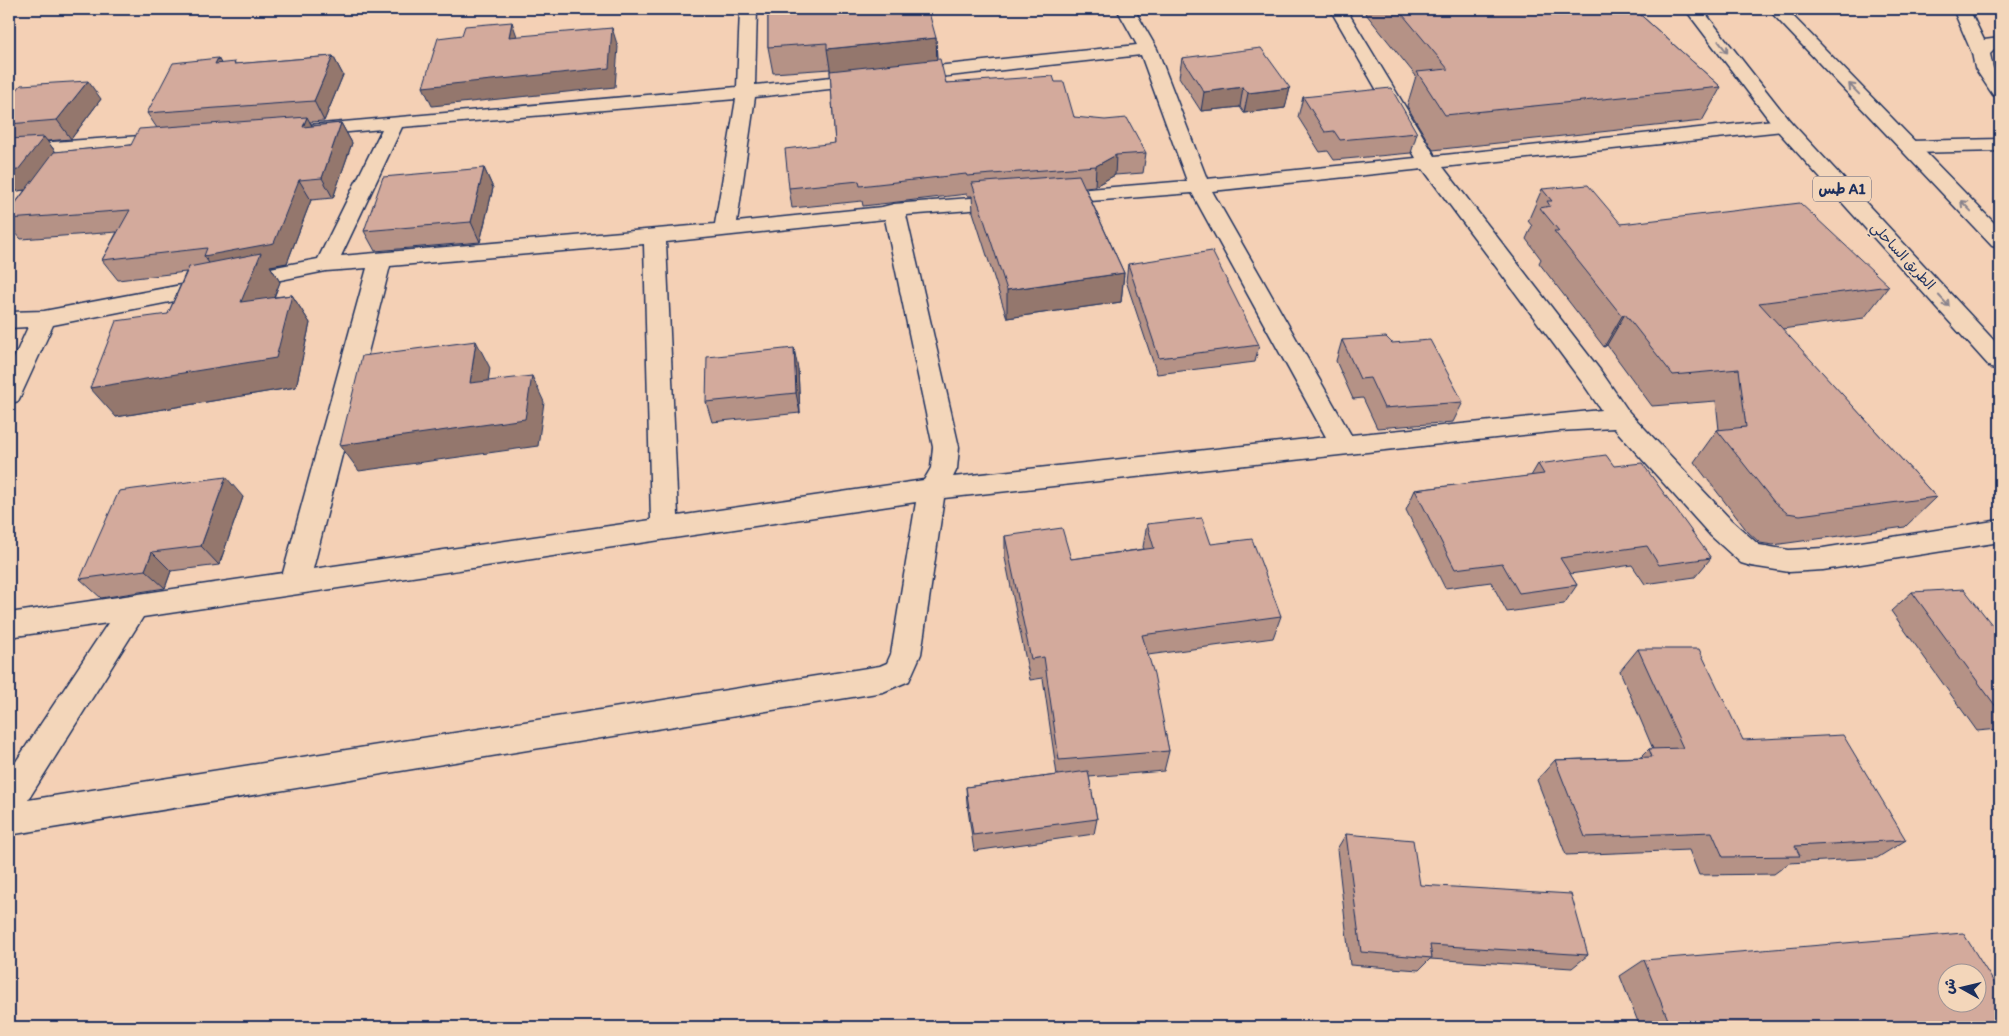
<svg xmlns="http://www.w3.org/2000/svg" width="2009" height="1036" font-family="Itim,'Playpen Sans Arabic',sans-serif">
	<rect width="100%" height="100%" fill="#f4d0b5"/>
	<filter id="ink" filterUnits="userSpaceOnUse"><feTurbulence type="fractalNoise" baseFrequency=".02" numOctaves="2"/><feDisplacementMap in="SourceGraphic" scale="10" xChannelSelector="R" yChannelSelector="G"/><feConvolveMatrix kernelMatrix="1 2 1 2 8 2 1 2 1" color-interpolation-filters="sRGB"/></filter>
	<g filter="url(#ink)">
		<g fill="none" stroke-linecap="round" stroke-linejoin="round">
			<defs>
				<path id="minor" d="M740,9H757L755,85L1137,45L1117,9H1134L1157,49L1207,179L1416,158L1330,9H1346L1435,156L1783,119L1790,121L1793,125L1790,129L1783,131L1443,167L1600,370L1629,412L1731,520L1759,545L1789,550L1823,548L2000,520V542L1823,570L1789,572L1751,566L1741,563L1711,536L1614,428L1559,431L944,498L921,654L909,681L883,692L9,835V772L108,623L9,637V613L283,573L367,268L326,271L53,325L21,395L18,401L9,404V369L28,327L9,328V312L44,311L318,259L382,129L305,136L298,134L295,130L298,126L737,87ZM1141,55L1187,181L1052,192L1045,194L1042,198L1045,202L1052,204L1192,193L1326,437L953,477L957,469L959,447L906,215L1009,207L1016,205L1020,201L1016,197L1009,195L894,204L882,207L737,222L755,97ZM736,99L715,224L341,256L402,127ZM1423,169L1582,382L1601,410L1351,435L1212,191ZM885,219L933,447L931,468L924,480L678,516L666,242ZM644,244L651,520L313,569L390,266ZM916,502L891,654L887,663L880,666L28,800L143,617Z
					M1953,9H1969L1984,40L2000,38V48L1995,49L1990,54L1993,68L2000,78V97L1993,95L1975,68L1972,53Z
					M170,134L177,136L180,140L177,144L9,157V145Z
					M2000,139V151L1910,153L1903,151L1900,147L1903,143L1910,141Z"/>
				<path id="trunk" d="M1685,9H1702L1790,121L2000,347V370L1991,368L1776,129Z
					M1768,9H1786L2000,229V248L1992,246Z"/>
			</defs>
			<use href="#minor" stroke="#1b2f5e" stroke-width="3"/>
			<use href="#trunk" stroke="#1b2f5e" stroke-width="3"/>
			<use href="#minor" fill="#f3d6ba" fill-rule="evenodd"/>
			<use href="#trunk" fill="#f3d6ba" fill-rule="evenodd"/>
		</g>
		<path fill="#b59286" stroke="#1b2f5e" d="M768,9L936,38L937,59L946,83L1055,82L1074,117L1146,153L1143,173L1115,175L1095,186L1085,187L1124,273L1121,302L1007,318L973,212L972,196H968L967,194L863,206L862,201L792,208L789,188L835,143L830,71V69L773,73L768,47Z
			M1362,9H1634L1721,87L1702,121L1433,150L1407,106L1416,76Z
			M333,56L343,75L324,121L310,122L312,126L341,123L352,143L333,198L311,200L287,263L270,266L280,282L274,297L292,295L310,323L296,387L116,417L168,314L186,272L118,280L102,260L117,232L21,239L9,225V212L25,190L9,192V90L101,99L71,139L47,141L56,152L131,145L157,128L147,113L218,58L221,64H236Z
			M1182,58L1290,88L1285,108L1244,113L1240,107L1201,111L1179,77Z
			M1303,97L1417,133L1411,153L1334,160L1328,151L1320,152L1298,117Z
			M484,168L493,188L480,242L375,251L364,231Z
			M1542,189L1621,224L1889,286L1864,318L1782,329L1936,497L1905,527L1773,545L1760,543L1748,532L1694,462L1717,430H1719L1716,401L1652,406L1607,345L1604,347L1539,263L1541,259L1526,239L1532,226L1528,221Z
			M1128,264L1259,345L1255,362L1157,374L1126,281Z
			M1342,340L1392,343L1463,402L1453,422L1377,428L1363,398L1353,399L1336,361Z
			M798,369L800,413L712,422L706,402Z
			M1538,464L1614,466L1711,558L1695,577L1645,584L1632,565L1570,574L1577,585L1564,604L1507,612L1491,582L1445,588L1406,510L1415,490L1531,476Z
			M243,497L219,565L171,571L165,588L101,598L80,579Z
			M1147,524L1211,544L1281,616L1273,638L1148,655L1169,751L1164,771L1089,777L1097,819L1094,834L974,851L967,803L966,787L1057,775L1043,678L1030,680L1005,558V536L1071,559L1144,549L1143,547Z
			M1912,592L2000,635V729L1977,731L1891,611Z
			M1638,649L1743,740L1906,840L1877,858L1789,863L1774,874L1699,875L1689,850L1566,855L1537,780L1555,760L1641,757L1649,749H1653L1620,671Z
			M1346,834L1420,885L1588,955L1572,968L1430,959L1419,970L1350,965L1337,849Z
			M1644,960L2000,1027H1640L1620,976Z"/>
		<path fill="#94776d" stroke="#1b2f5e" d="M512,22L519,42L509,37Z
			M612,28L618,47L615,87L432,106L423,87Z
			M936,38L937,64L831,75L827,49Z
			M333,56L343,75L324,121L314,101Z
			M218,58L229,78L215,64Z
			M88,81L101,99L71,139L57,120Z
			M1243,87L1240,107L1201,111L1204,92Z
			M1290,88L1285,108L1244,113L1248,93Z
			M307,117L318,137L303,127Z
			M341,123L352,143L333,198L322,178Z
			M44,137L58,155L33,189L9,192V171Z
			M1116,155L1115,175L1095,186L1096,166Z
			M484,168L493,188L480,242L471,222Z
			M299,180L311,200L287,263L270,266L280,282L261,331L218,276L204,256Z
			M1124,273L1121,302L1007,318V290Z
			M292,295L310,323L296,387L116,417L90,388Z
			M1625,314L1607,345L1604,347L1622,316Z
			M476,341L490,368L484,409L470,383Z
			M794,348L798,369L800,413L796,393Z
			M532,376L544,402L538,446L359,471L340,445Z
			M226,477L243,497L219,565L201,546Z
			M152,552L171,571L165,588L145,570Z"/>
		<path fill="#d3aa9c" stroke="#1b2f5e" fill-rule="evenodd" d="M768,9H928L936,38L827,49V43L768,47Z
			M1398,9H1634L1721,87L1445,115L1417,72L1448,69Z
			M512,22L509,37L612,28L609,68L423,87L438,38L462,35L465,26Z
			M1261,48L1290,88L1248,93L1243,87L1204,92L1182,58Z
			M333,56L314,101L147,113L173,63L218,58L215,64L235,62L234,64Z
			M940,59L946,83L1053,76L1055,82H1064L1074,117L1105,120L1127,118L1146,153L1116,155L1096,166L967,176L966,174L860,186L859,181L789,188L785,149L835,143L830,71Z
			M88,81L57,120L9,124V90H17L21,85Z
			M1391,88L1417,133L1340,140L1334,131L1325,132L1303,97Z
			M307,117L303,127L341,123L322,178L299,180L274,243L204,256L207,248L102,260L130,210L9,219V212L54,152L131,145L139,129Z
			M44,137L18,170L9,171V139Z
			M484,168L471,222L364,231L383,177Z
			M1079,175L1124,273L1007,290L972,183Z
			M1588,185L1621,224L1800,203L1889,286L1759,303L1936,497L1800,515L1787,513L1774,502L1717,430L1746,427L1739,369L1673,375L1625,314L1622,316L1554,231H1559L1540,208L1550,206L1547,201H1552L1542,189Z
			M1212,251L1259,345L1159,358L1128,264Z
			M261,253L241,302L292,295L276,358L90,388L116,321L168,314L189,267Z
			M1386,337L1392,343L1430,340L1463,402L1384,408L1370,378L1360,379L1342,340Z
			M476,341L470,383L532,376L525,419L340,445L362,356Z
			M794,348L796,393L706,402L707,357Z
			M1606,455L1614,466L1642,463L1711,558L1659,565L1647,546L1560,558L1577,585L1519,593L1502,563L1455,569L1415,490L1544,474L1538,464Z
			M226,477L201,546L152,552L145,570L80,579L119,491Z
			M1202,518L1211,544L1252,539L1281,616L1142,635L1154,674L1169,751L1059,760L1044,657L1031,659L1005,536L1062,528L1071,559L1154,548L1147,524Z
			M1964,589L2000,635V712L1912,592Z
			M1638,649H1699L1743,740L1843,735L1906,840L1795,846L1800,856L1723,857L1712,832L1585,837L1555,760L1652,757L1649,749L1683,748Z
			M1088,771L1097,819L973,835L966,787Z
			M1346,834L1413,840L1420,885L1571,894L1588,955L1430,945L1432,958L1361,952Z
			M1963,933L2000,992V1027H1671L1644,960ZM1946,974H1976V1004H1946Z"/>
		<defs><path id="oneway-shaft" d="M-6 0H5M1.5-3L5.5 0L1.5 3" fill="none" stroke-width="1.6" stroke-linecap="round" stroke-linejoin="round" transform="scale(1.25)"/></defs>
		<g stroke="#87828c">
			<use href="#oneway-shaft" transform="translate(1723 47) rotate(52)"/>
			<use href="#oneway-shaft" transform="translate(1854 89) rotate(-134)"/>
			<use href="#oneway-shaft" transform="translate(1966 206) rotate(-134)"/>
			<use href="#oneway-shaft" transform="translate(1944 301) rotate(47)"/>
		</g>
	</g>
	<g text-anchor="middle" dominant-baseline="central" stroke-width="4" stroke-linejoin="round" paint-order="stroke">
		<g font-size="14" fill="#1b2f5e" stroke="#f3d6ba">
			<text transform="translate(1903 256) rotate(47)">الطريق الساحلي</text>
		</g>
		<rect fill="#f3d6ba" stroke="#5c617a" stroke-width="1" x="1813" y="176.5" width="58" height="25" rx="4"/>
		<g font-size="15" font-weight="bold" fill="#1b2f5e">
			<text x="1842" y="189">طس A1</text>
		</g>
	</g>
	<rect width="2009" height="1036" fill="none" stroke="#f3d6ba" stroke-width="30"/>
	<rect x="15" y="15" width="1979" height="1006" fill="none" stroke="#1b2f5e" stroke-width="2" filter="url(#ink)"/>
	<g transform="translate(1962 988) rotate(278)"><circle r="24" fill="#f3d6ba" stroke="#9d9395"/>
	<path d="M0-4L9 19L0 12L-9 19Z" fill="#1b2f5e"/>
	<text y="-8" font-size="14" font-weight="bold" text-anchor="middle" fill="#1b2f5e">ش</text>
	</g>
</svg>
